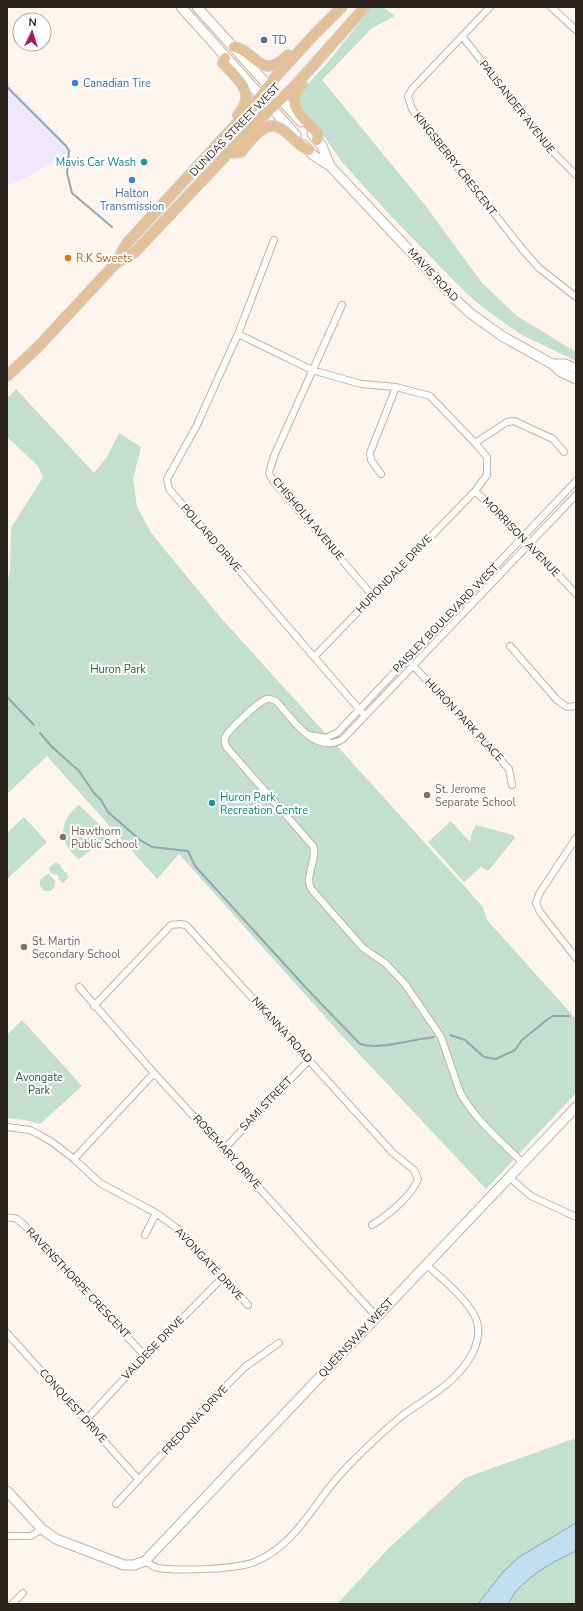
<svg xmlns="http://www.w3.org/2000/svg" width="583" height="1611" font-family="'Nunito Sans',sans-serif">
	<rect width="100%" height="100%" fill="#fcf4ed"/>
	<path fill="#efe7fd" d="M7,82L73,151L27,177L7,186Z"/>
	<path fill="#c2dfcf" d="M372,7H383L395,16L372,28L322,80L425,205L482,283L517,316L576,352V361L520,334L485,309L467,294L390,215L342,162L316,125L300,107L299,99L302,90L324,67Z
		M16,389L94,473L107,457L119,433L141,447L133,479L137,507L152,534L221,618L483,907L487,920L576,1019V1093L486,1189L345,1039L179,854L157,879L47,756L7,794V585L10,570L11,528L43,477L38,466L7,437V399Z
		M79,805L109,834V837L79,859C58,843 58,821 79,805Z
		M24,817L47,842L7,879V833Z
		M451,821L470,842L472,833L476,825L513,835L515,838L488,871L481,867L464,882L428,842Z
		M56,862L59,864L64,871L68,874L67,875L69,877L63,883L58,879L59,877L57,875L52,874L49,868Z
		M49,874L55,881L54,887L51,891H44L40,886V880L46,875Z
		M22,1020L82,1086L40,1124L25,1120L7,1118V1035Z
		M576,1438V1604H335L338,1603L388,1549L465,1478Z"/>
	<path fill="#bfdef0" stroke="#93a6b1" d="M576,1523V1551C554,1561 533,1573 516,1591C513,1595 511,1600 508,1604H478L503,1572L519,1557Z"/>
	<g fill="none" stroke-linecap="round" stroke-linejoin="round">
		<path stroke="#93a6b1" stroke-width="2" d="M7,87L66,146L69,151L67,173L72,193L112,227
			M7,697L34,725
			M40,733L51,746L79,771L94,793L101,800L108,812L140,840L152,847L188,851L195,866L309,991L360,1044C378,1049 398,1043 416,1040C422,1038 428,1039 434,1037
			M450,1035L465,1040L484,1057L496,1059L515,1050L522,1040L548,1019L553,1016H569"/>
		<defs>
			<path id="street" d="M490,7L412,89L408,96L412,109L523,250L539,268L576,297
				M551,7L576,30
				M462,36L553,152L576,175
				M274,240L238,334L196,427L167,479L169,489L365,716
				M342,305L274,456L269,473L273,481L373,596
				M238,334L312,370L361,384L396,387L430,396L475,443L487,457V475L475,491L314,657
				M475,443L507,422L514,421L553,439L564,452
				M381,474L371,460L370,453L396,387
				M475,491L523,537L576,594
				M510,646L557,700L567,707L576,706
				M407,659L509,769L512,785
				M309,735L326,738L337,733L576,481
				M576,838L539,894L536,903L540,912L576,958
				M79,987L154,1073L376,1316
				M94,1006L171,925L180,924L186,925L393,1153L414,1170L418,1179C412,1196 387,1216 372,1225
				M7,1127L30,1130L38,1134L52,1142L74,1159L100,1183L156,1213L178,1229L248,1305
				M224,1149L309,1060
				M74,1159L154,1073
				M523,1163C501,1141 475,1120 460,1092L441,1037L405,984L385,963L363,948L312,890C303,877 318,860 313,846L229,750C226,747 224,743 225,738C227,731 259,701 267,699C270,698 273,700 276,701C292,718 315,756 343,739L576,495
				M509,1177L531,1196L576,1217
				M7,1218C15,1216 19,1220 25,1226L145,1356
				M145,1235L156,1213
				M7,1333L139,1480
				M86,1420L145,1356L222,1278
				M116,1504L218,1394L245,1367L279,1343
				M7,1536H31L42,1529
				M145,1561C149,1563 153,1567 158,1568C179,1571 241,1570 259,1560C287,1546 299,1528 317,1504C329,1487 343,1470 358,1456C372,1442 387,1428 403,1415C421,1402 446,1388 460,1371C470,1360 480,1343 478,1327C477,1307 441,1277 425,1264
				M12,1604L23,1593"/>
			<path id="secondary" d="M181,7L296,135
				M197,7L301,122
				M312,134L322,146L330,166
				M304,145L313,155L330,166L456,300L470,313L502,336L552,364L561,372L576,379
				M552,364H565L576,369
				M7,1491L42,1529L56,1539L124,1565H134L145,1561C289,1410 432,1258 576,1107"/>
			<path id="primary" d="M234,47C254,49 261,83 288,55
				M225,58L223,63C239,80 257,93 238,115
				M302,85C283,106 304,117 318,134L317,140
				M229,153L241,152C251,140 267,115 285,131C295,139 297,144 309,150
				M116,263L136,251L262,117L293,88L365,7
				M7,376L38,347L116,263L127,243L251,108L278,74L314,35L342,7"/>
		</defs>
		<use href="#street" stroke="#c5b1a2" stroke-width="8"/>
		<use href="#secondary" stroke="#c5b1a2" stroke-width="11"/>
		<use href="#primary" stroke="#d5d3d2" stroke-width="12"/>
		<use href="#street" stroke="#fff" stroke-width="6"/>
		<use href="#secondary" stroke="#fff" stroke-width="9"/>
		<use href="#primary" stroke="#e2c19a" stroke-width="10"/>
	</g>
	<circle fill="#5c6f8a" stroke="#fff" stroke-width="1.5" cx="264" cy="40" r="4"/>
	<g fill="#3f7fe0" stroke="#fff" stroke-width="1.5">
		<circle cx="75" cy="83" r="4"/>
		<circle cx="132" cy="180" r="4"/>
	</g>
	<g fill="#0f9aa8" stroke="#fff" stroke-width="1.5">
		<circle cx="144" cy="162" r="4"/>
		<circle cx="212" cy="803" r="4"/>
	</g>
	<circle fill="#e8710a" stroke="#fff" stroke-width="1.5" cx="68" cy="258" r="4"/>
	<g fill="#8d6e63" stroke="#fff" stroke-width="1.5">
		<circle cx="427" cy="795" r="4"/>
		<circle cx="63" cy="837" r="4"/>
		<circle cx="24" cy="947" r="4"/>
	</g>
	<g text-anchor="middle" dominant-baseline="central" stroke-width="4" stroke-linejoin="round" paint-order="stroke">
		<g font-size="11" fill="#4e5e75" stroke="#fff" text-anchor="start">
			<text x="272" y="40">TD</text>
		</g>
		<g font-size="11" fill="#366cbe" stroke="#fff" text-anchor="start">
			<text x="83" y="83">Canadian Tire</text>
			<text x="132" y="193" text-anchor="middle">Halton<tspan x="132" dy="13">Transmission</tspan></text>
		</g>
		<g font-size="11" fill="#2c251f" stroke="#fff">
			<text transform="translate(517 107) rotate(52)">PALISANDER AVENUE</text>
			<text transform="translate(235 130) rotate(-46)">DUNDAS STREET WEST</text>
			<text transform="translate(455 164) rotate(52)">KINGSBERRY CRESCENT</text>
			<text transform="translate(433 275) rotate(47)">MAVIS ROAD</text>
			<text transform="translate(308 519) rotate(50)">CHISHOLM AVENUE</text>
			<text transform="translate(521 537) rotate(46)">MORRISON AVENUE</text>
			<text transform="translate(211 538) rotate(49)">POLLARD DRIVE</text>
			<text transform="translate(394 574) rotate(-46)">HURONDALE DRIVE</text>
			<text transform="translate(446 618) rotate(-46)">PAISLEY BOULEVARD WEST</text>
			<text transform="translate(464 720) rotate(47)">HURON PARK PLACE</text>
			<text transform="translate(282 1030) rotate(48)">NIKANNA ROAD</text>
			<text transform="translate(266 1104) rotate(-46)">SAMI STREET</text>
			<text transform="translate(227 1152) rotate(48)">ROSEMARY DRIVE</text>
			<text transform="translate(209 1264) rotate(47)">AVONGATE DRIVE</text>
			<text transform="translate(78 1283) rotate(47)">RAVENSTHORPE CRESCENT</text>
			<text transform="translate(356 1338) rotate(-47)">QUEENSWAY WEST</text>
			<text transform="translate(153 1348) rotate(-46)">VALDESE DRIVE</text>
			<text transform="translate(73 1406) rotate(48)">CONQUEST DRIVE</text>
			<text transform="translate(195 1420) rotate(-47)">FREDONIA DRIVE</text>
		</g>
		<g font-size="11" fill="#0d838f" stroke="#fff" text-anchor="end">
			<text x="136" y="162">Mavis Car Wash</text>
			<text x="220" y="797" text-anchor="start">Huron Park<tspan x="220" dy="13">Recreation Centre</tspan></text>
		</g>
		<g font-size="11" fill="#c56008" stroke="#fff" text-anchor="start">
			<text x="76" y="258">R.K Sweets</text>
		</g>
		<g font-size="11" fill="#245a41" stroke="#fff">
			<text x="118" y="669">Huron Park</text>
			<text x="39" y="1077">Avongate<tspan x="39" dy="13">Park</tspan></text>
		</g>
		<g font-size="11" fill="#785e54" stroke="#fff" text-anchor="start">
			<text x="435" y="789">St. Jerome<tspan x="435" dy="13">Separate School</tspan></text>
			<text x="71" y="831">Hawthorn<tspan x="71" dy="13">Public School</tspan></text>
			<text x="32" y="941">St. Martin<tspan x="32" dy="13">Secondary School</tspan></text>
		</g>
	</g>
	<rect width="583" height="1611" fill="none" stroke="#2c251f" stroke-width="16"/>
	<g transform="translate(32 32) rotate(4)"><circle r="19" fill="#ffffff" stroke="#aba8a5"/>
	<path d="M0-3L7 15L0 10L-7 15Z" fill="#a61c62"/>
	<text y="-6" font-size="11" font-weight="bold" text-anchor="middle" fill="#2c251f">N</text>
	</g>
</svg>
